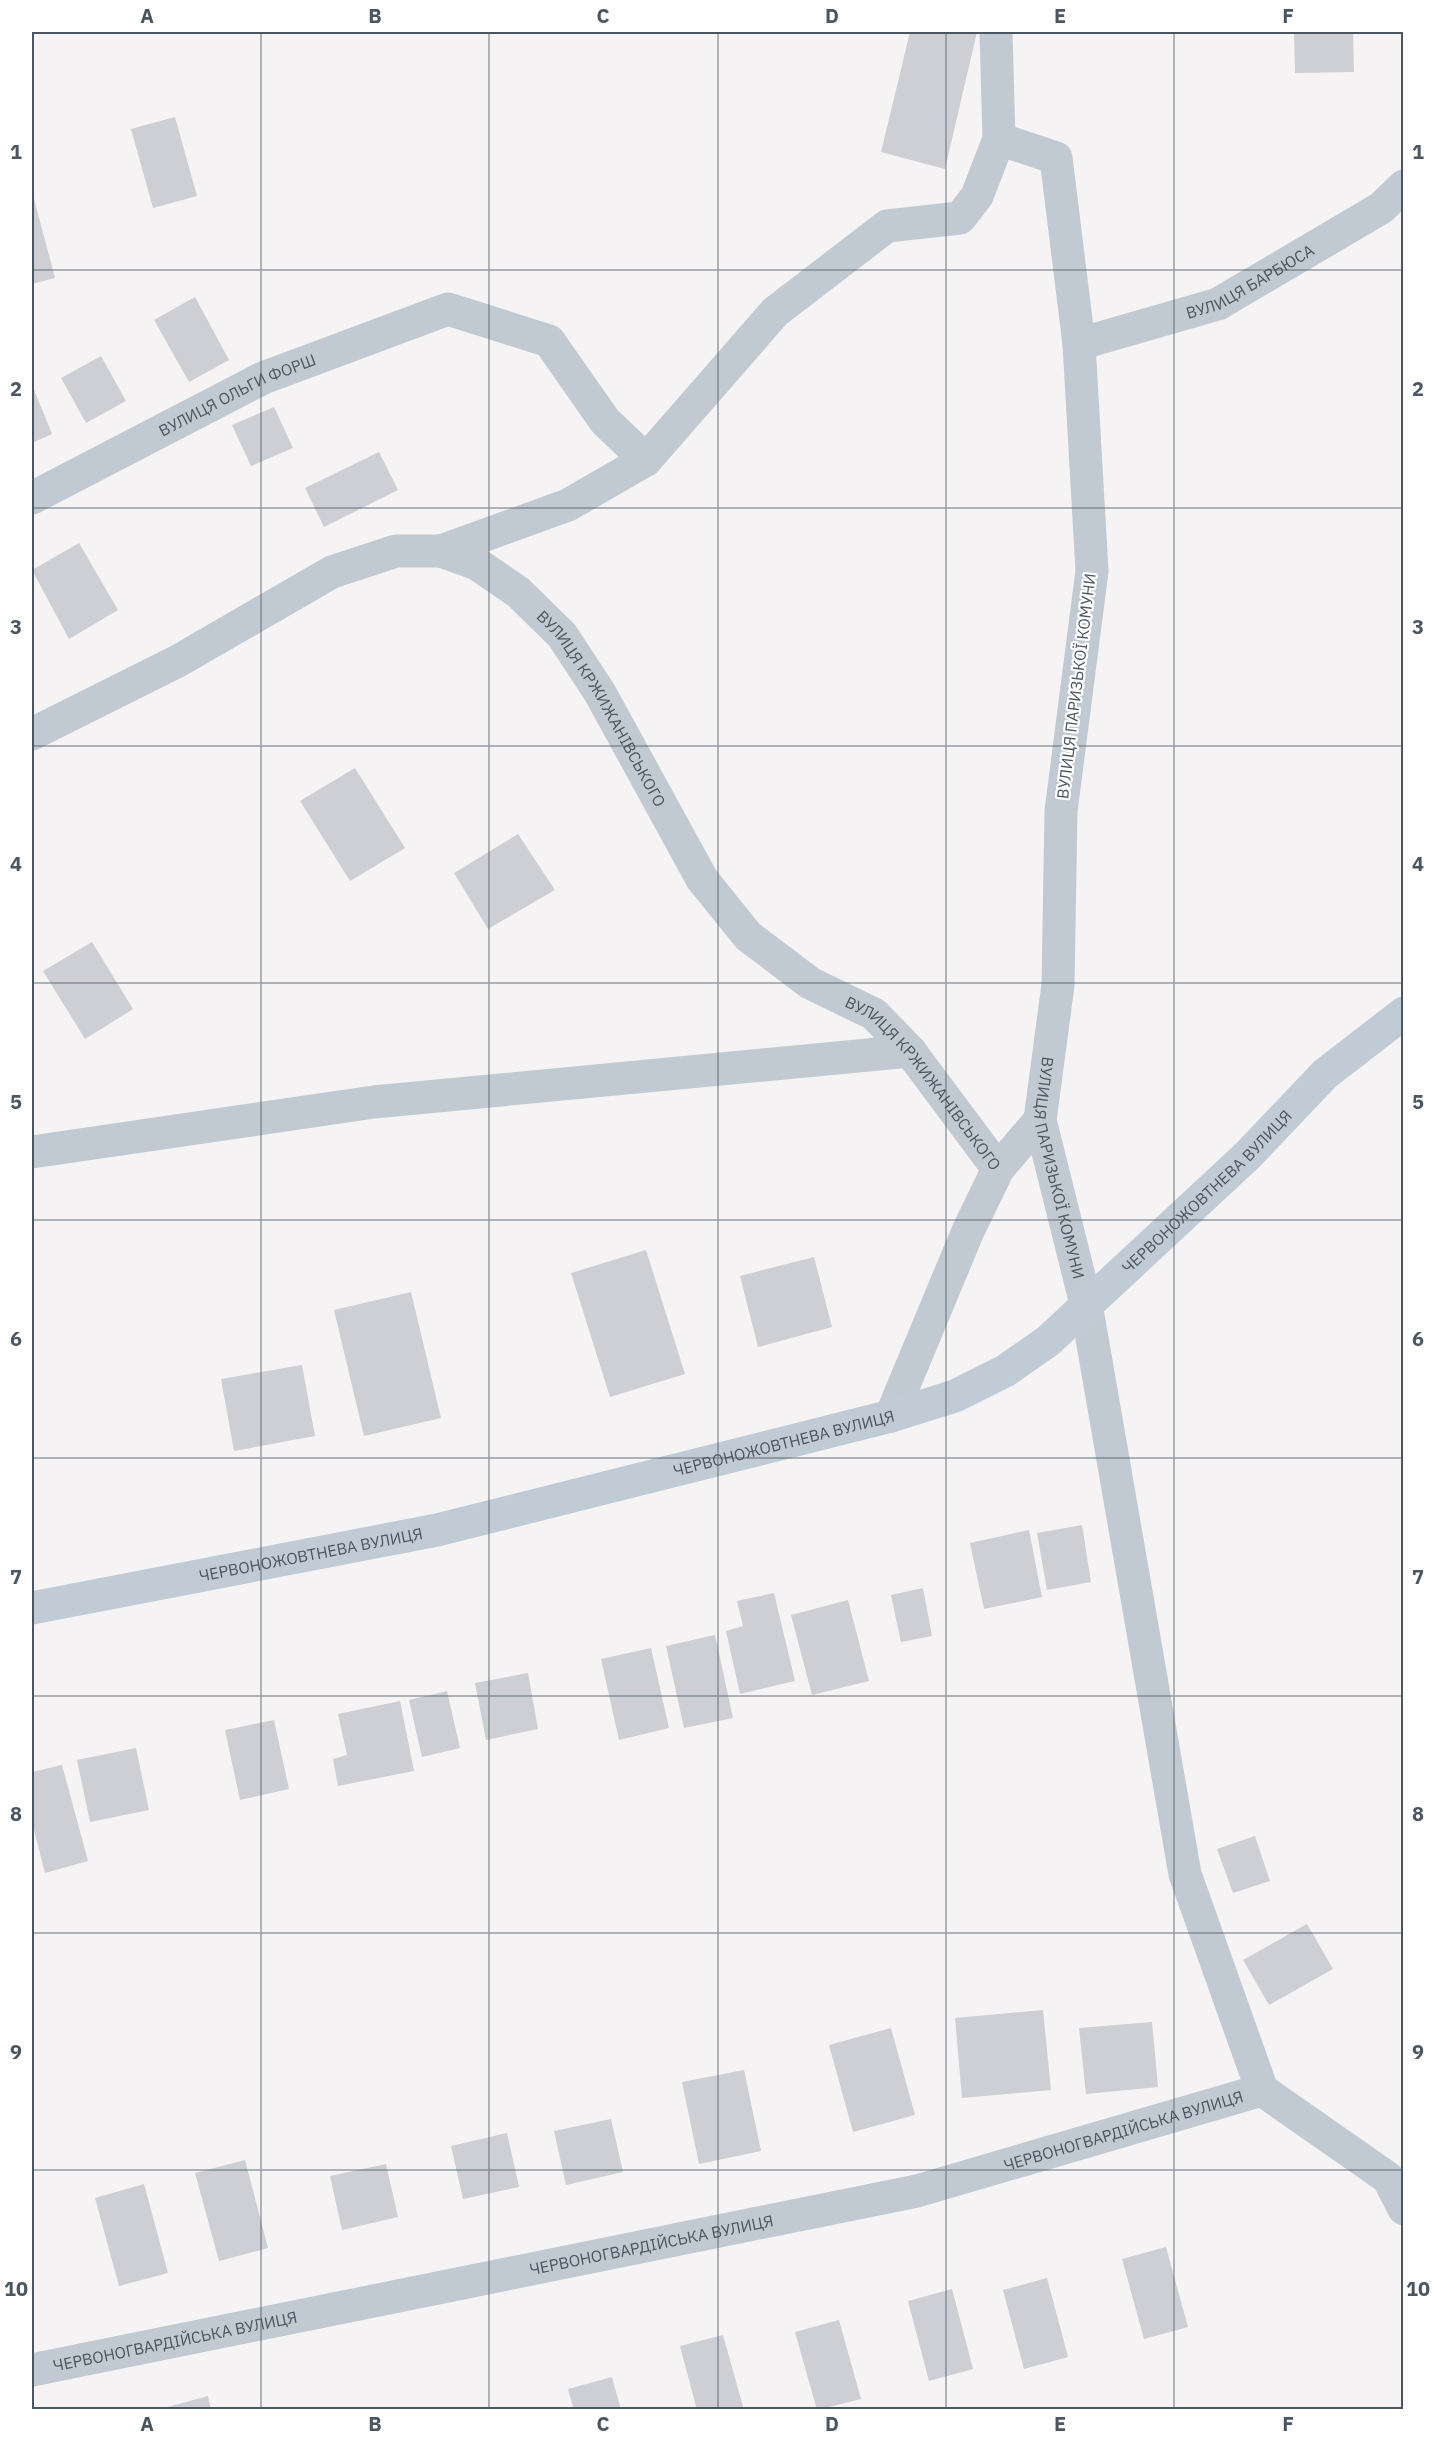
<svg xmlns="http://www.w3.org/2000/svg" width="1435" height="2441" font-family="'IBM Plex Sans',sans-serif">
	<rect width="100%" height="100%" fill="#f5f3f3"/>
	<path fill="#cdcfd5" d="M910,32H977L945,169L881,152Z
		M1294,32H1353L1354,72L1295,73Z
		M175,117L197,196L153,208L131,129Z
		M32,199H34L55,278L32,284Z
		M195,297L229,360L189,382L154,320Z
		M101,356L126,401L86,423L61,378Z
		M32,385L52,434L32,443Z
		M274,407L293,448L251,466L232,425Z
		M379,452L398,490L324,527L305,488Z
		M79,543L118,610L69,639L32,570Z
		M355,768L405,848L350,881L300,801Z
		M518,834L555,890L488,929L454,873Z
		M92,942L133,1009L85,1039L43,971Z
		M646,1250L685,1374L610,1397L571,1273Z
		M814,1257L832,1327L758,1347L740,1276Z
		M411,1292L441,1418L364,1436L334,1310Z
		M302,1365L315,1436L234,1451L221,1379Z
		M1082,1525L1091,1582L1047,1590L1037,1533Z
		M1029,1530L1042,1597L984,1609L970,1543Z
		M923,1588L932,1636L901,1642L891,1595Z
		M774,1593L795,1681L740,1694L726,1631L743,1626L737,1601Z
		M848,1600L869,1681L812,1695L791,1615Z
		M715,1635L733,1718L684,1728L666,1646Z
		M651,1648L669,1728L619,1740L601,1659Z
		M528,1673L538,1729L486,1740L475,1683Z
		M447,1691L460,1748L422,1757L409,1700Z
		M400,1701L414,1771L338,1786L333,1759L347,1755L338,1714Z
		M274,1720L289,1789L240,1800L225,1730Z
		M136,1748L149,1810L90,1822L77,1760Z
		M62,1765L88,1861L45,1873L32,1822V1772Z
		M1255,1836L1270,1881L1233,1893L1217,1849Z
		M1307,1924L1333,1969L1269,2005L1243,1960Z
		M1043,2010L1051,2090L962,2098L955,2018Z
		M1152,2022L1158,2087L1086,2094L1079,2028Z
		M891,2028L915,2115L853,2132L829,2045Z
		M744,2070L761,2151L699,2164L682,2082Z
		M611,2119L623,2172L566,2185L554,2131Z
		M507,2133L519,2187L463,2199L451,2146Z
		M245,2160L268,2248L219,2261L195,2173Z
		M386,2164L398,2217L342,2230L330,2176Z
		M144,2184L168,2273L119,2286L95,2198Z
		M1166,2247L1188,2327L1144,2339L1122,2259Z
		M1047,2278L1068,2357L1024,2369L1003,2290Z
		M952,2289L973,2369L929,2381L908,2301Z
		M839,2320L861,2399L817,2410L795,2332Z
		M723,2335L744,2410H697L680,2346Z
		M612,2377L621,2410H574L568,2389Z
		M208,2396L211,2410H164V2408Z"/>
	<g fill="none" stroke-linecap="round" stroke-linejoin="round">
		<g stroke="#c1cad2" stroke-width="33">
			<path id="s1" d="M996,32L999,139L1056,158L1079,344L1092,571L1061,811L1058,985L1040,1120L1086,1304L1185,1874L1262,2090L1388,2178L1404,2209"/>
			<path id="s2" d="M1079,344L1218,304L1381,208L1404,186"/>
			<path id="s3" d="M32,498L263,378L448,309L549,341L605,421L646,460"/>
			<path d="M441,551L568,505L646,460L775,312L887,226L960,218L977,196L999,139"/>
			<path id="s4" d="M32,734L178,661L332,572L396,551H441L477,564L518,592L562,635L600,693L702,879L748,936L810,983L874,1014L910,1051L998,1169L1040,1120"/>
			<path d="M32,1152L374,1102L910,1051"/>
			<path d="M891,1416L968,1231L998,1169"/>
			<path id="s5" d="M32,2370L917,2191L1262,2090"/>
		</g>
		<path stroke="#c1cbd6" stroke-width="33" id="s6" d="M32,1608L437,1530L891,1416L955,1396L1005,1371L1048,1341L1248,1155L1325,1074L1404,1013"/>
	</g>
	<path fill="none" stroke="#4a5661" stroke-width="1.5" stroke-opacity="0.55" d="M261,32V2410M489,32V2410M718,32V2410M946,32V2410M1174,32V2410M32,270H1404M32,508H1404M32,746H1404M32,983H1404M32,1220H1404M32,1458H1404M32,1696H1404M32,1933H1404M32,2170H1404"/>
	<g text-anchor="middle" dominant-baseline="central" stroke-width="4.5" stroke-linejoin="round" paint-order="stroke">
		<g font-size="16" fill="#4a5661" stroke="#fff">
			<text stroke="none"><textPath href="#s2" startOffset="183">ВУЛИЦЯ БАРБЮСА</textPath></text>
			<text stroke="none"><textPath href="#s3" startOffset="230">ВУЛИЦЯ ОЛЬГИ ФОРШ</textPath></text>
			<text transform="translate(1076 686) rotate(-83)">ВУЛИЦЯ ПАРИЗЬКОЇ КОМУНИ</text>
			<text stroke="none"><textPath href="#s4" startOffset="686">ВУЛИЦЯ КРЖИЖАНІВСЬКОГО</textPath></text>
			<text stroke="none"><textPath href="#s4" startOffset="1190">ВУЛИЦЯ КРЖИЖАНІВСЬКОГО</textPath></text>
			<text stroke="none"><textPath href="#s1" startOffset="1184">ВУЛИЦЯ ПАРИЗЬКОЇ КОМУНИ</textPath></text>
			<text stroke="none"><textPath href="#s6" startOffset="1274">ЧЕРВОНОЖОВТНЕВА ВУЛИЦЯ</textPath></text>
			<text stroke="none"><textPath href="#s6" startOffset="770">ЧЕРВОНОЖОВТНЕВА ВУЛИЦЯ</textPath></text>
			<text stroke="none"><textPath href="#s6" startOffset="284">ЧЕРВОНОЖОВТНЕВА ВУЛИЦЯ</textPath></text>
			<text stroke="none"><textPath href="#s5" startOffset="1118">ЧЕРВОНОГВАРДІЙСЬКА ВУЛИЦЯ</textPath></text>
			<text stroke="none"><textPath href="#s5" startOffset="632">ЧЕРВОНОГВАРДІЙСЬКА ВУЛИЦЯ</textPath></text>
			<text stroke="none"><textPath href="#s5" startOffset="146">ЧЕРВОНОГВАРДІЙСЬКА ВУЛИЦЯ</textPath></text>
		</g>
	</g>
	<rect width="1435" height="2441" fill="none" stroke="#ffffff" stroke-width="66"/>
	<rect x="33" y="33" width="1369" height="2375" fill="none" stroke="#4a5661" stroke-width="2"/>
	<g font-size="20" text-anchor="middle" font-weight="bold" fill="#4a5661">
		<text x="147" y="23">A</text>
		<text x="375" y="23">B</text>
		<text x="603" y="23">C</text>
		<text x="832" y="23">D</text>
		<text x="1060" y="23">E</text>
		<text x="1288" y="23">F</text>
		<text x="16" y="159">1</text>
		<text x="1418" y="159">1</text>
		<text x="16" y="396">2</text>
		<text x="1418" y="396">2</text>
		<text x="16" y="634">3</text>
		<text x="1418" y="634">3</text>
		<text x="16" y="871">4</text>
		<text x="1418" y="871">4</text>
		<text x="16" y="1109">5</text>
		<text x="1418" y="1109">5</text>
		<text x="16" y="1346">6</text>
		<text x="1418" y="1346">6</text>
		<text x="16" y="1584">7</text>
		<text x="1418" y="1584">7</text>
		<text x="16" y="1821">8</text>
		<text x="1418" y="1821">8</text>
		<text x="16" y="2059">9</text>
		<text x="1418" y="2059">9</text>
		<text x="16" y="2296">10</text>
		<text x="1418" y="2296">10</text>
		<text x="147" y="2431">A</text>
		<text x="375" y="2431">B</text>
		<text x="603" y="2431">C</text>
		<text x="832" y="2431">D</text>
		<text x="1060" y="2431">E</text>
		<text x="1288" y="2431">F</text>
	</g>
</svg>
